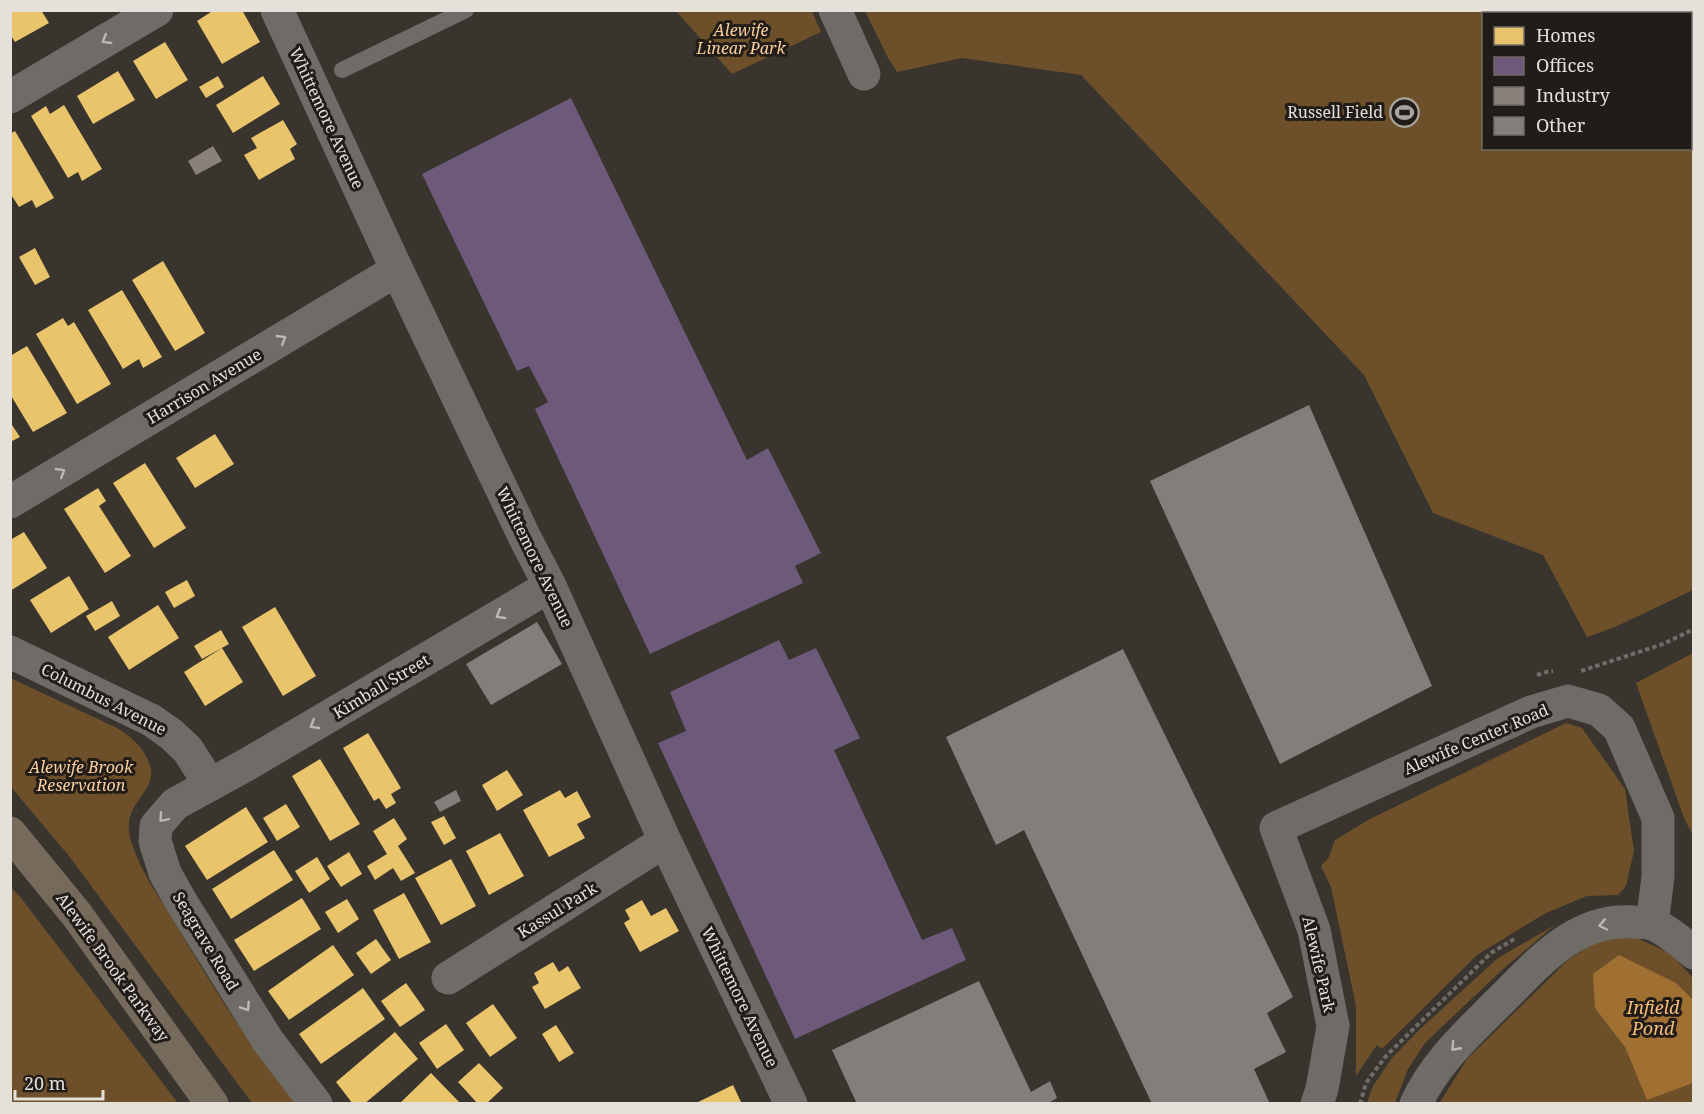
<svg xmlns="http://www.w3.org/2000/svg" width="1704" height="1114" font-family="'Noto Serif',serif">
	<rect width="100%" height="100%" fill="#39342e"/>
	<path fill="#6d502a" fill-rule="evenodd" d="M676,11H812L821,32L732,74Z
		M865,11H1693V590L1615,627L1587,637L1543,555L1433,513L1364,375L1081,75L962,58L897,72L888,58ZM1484,14H1690V148H1484Z
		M1693,653V836L1684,818L1636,683Z
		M10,678L115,727C128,734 140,744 147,758C165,793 118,799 131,841C140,871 160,898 176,925C213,987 250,1048 296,1103H252L69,856L11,787Z
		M1566,723L1582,728L1625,789L1634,851L1626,886L1618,895L1587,896L1544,914L1477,955L1382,1049L1377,1045L1356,1076V1006L1331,887L1321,866L1329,857L1335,840L1370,819Z
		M10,886L21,898L178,1103H11Z
		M1555,925L1502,970L1425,1043L1408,1069L1395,1103H1367L1373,1086L1391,1059L1419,1030L1498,958Z
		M1632,936L1670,953L1693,978V1103L1439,1104L1467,1059L1568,960L1597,941Z"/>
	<path fill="#a07032" d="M1619,955L1676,983L1693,1000V1083L1647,1100L1625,1047L1595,1008L1593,974Z"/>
	<path fill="#e9c46a" d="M10,10H41L49,23L15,42L10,34Z
		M214,10H242L260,42L222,64L197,21Z
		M165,42L188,80L156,99L133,61Z
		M118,71L135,100L93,124L77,96Z
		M218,76L224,87L206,98L199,87Z
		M263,76L280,104L233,133L216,105Z
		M64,105L102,169L82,181L78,172L68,178L31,116L46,106L50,114Z
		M283,120L297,144L290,149L295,159L259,180L244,155L257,148L251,138Z
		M15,131L54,198L36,208L32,200L19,207L10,193V134Z
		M35,248L50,277L35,285L19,257Z
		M163,261L205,333L175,351L132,280Z
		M122,290L162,357L143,368L139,359L123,369L88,310Z
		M63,318L68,326L74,322L111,384L77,404L36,334Z
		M27,346L67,413L33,432L10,394V356Z
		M10,422L20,437L10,442Z
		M215,434L234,464L195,488L176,458Z
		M145,463L186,528L154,548L113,483Z
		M98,488L106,501L99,506L131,556L105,573L64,509Z
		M24,532L47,568L10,591V540Z
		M69,576L89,609L51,633L30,600Z
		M187,580L195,596L174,608L165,592Z
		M112,601L120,616L95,631L86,616Z
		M158,605L179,638L129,670L108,637Z
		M275,607L316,676L283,696L242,627Z
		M221,630L229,644L202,659L194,646Z
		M222,648L243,682L205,706L184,672Z
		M368,733L401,788L391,794L396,803L386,809L379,798L374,801L343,748Z
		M320,759L360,824L330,841L292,776Z
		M507,770L523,795L497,811L482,785Z
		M560,790L565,798L577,791L591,817L577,824L585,838L549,857L523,810Z
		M286,804L300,827L277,841L263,818Z
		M246,807L268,842L207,880L185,846Z
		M444,816L456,838L444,845L431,822Z
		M394,818L407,839L398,846L415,873L401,881L393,868L375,880L367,866L387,854L373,831Z
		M500,833L524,876L489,895L466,851Z
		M274,850L293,880L231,919L212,889Z
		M349,852L362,874L341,887L327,866Z
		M317,857L330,879L309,893L295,871Z
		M451,859L476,906L441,925L415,878Z
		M404,893L431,942L399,959L373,910Z
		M302,898L321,929L254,971L234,940Z
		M347,899L359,919L338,933L325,912Z
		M642,900L651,916L666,908L679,931L640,952L624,923L630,919L625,910Z
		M376,939L391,960L371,974L356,953Z
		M333,945L354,975L289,1020L268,991Z
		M553,962L559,972L568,966L581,988L545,1009L532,987L539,983L534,973Z
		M406,983L425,1010L400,1027L381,1001Z
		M363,988L385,1019L321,1064L299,1034Z
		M493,1004L517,1038L490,1057L466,1023Z
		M446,1024L464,1050L437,1069L419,1043Z
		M556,1025L574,1053L559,1062L542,1034Z
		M395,1032L418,1059L364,1104H353L336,1082Z
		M479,1063L503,1088L486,1104H478L458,1082Z
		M431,1073L461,1104H399Z
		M733,1085L742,1104H694Z"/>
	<path fill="#6d597a" d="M571,98L747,460L768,448L821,553L795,566L803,583L650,654L535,409L548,402L529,366L517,371L422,174Z
		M779,640L789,660L816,648L860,738L834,750L922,940L952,928L966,960L795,1039L658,743L686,731L670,692Z"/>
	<path fill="#8a817c" d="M213,146L222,161L196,175L188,161Z"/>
	<path fill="#827e79" d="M1309,405L1432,686L1280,764L1150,481Z
		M537,622L562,664L491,705L466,664Z
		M1123,649L1293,997L1267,1013L1286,1052L1254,1069L1270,1104H1152L1024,830L996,845L946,737Z
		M456,790L461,801L440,812L434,802Z
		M979,981L1031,1092L1050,1081L1057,1098L1047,1104H857L832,1050Z"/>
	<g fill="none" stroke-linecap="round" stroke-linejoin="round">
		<path stroke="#6f6b67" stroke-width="4" stroke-dasharray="4.5 3" stroke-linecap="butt" d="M1581,671L1663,644L1694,629
			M1537,675L1546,672L1553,671
			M1360,1104L1366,1083L1386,1056L1491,953L1516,938"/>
		<path stroke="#6f6b67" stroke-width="16" d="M342,70L466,10"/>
		<path stroke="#6f6b67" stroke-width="33" d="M277,10L397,270L526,540L550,586L665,841L791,1104
			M835,10L864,74
			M10,97L157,10
			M10,502L397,270
			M10,652L151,720L171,734L188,750L210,785
			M448,978L665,841
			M316,1104L268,1041L180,900L165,873L155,841L156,826L175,804L246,765L550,586
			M1317,1104L1322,1089L1333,1026L1314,930L1276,828L1531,712L1568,701L1599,710L1619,728L1658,818V877L1652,924"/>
		<path stroke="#6f6b67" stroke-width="33" d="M1416,1104C1434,1064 1467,1034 1497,1004C1536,966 1574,917 1634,922C1639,923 1647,922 1652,924C1664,928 1684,944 1694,953"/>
		<path stroke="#756a5b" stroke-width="33" d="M10,833L77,915L212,1104"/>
	</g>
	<defs><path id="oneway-chevron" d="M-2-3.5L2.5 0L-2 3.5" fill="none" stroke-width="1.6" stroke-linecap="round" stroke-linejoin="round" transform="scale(1.5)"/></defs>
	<g stroke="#bcb7b2">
		<use href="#oneway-chevron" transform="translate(106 40) rotate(149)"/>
		<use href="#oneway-chevron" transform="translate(282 339) rotate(-31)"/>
		<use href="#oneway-chevron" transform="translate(61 472) rotate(-31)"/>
		<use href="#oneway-chevron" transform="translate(500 615) rotate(149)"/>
		<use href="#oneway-chevron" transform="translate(314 725) rotate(149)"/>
		<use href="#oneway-chevron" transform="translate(163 818) rotate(131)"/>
		<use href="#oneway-chevron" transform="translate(1603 925) rotate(168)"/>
		<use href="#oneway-chevron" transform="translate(246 1007) rotate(57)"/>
		<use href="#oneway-chevron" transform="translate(1455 1047) rotate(132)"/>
	</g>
	<defs>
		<symbol id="stadium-ring" viewBox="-11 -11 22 22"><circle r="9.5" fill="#211c18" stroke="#a9a49e" stroke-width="1.5"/><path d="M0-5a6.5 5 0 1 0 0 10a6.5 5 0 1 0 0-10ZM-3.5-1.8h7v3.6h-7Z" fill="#a9a49e"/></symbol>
	</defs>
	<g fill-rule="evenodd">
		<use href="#stadium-ring" x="1388" y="96" width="33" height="33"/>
	</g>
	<g text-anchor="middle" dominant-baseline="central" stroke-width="6" stroke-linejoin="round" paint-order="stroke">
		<g font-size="16" font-style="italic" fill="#fbd09d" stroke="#211c18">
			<text x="741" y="30">Alewife<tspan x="741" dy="18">Linear Park</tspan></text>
			<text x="81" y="767">Alewife Brook<tspan x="81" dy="18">Reservation</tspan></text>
		</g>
		<g font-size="16" fill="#e6e0da" stroke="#211c18" text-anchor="end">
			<text x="1383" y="112">Russell Field</text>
		</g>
		<g font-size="16" fill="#e6e0da" stroke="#211c18">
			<text transform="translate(327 118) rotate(65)">Whittemore Avenue</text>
			<text transform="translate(204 386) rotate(-31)">Harrison Avenue</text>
			<text transform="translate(535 557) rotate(64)">Whittemore Avenue</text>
			<text transform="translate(381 686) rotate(-31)">Kimball Street</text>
			<text transform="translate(104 699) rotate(27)">Columbus Avenue</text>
			<text transform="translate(1476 739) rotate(-23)">Alewife Center Road</text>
			<text transform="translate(557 910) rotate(-32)">Kassul Park</text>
			<text transform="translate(206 941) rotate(59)">Seagrave Road</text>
			<text transform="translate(1319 964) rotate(77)">Alewife Park</text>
			<text transform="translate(113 967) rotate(54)">Alewife Brook Parkway</text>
			<text transform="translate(740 997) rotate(64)">Whittemore Avenue</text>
		</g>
		<g font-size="18" font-style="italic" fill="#f7be78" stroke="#211c18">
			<text x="1653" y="1007">Infield<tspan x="1653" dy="21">Pond</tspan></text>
		</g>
	</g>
	<rect width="1704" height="1114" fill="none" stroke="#e6e0da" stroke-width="24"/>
	<rect x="1482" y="12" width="210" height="138" fill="#211c18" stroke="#706a66" stroke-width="1.5"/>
	<rect x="1494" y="27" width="30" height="18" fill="#e9c46a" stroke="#706a66" stroke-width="1.5"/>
	<text x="1536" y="42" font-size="18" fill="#e6e0da">Homes</text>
	<rect x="1494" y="57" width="30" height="18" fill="#6d597a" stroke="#706a66" stroke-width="1.5"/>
	<text x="1536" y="72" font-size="18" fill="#e6e0da">Offices</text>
	<rect x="1494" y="87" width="30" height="18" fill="#8a817c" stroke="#706a66" stroke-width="1.5"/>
	<text x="1536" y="102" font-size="18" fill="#e6e0da">Industry</text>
	<rect x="1494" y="117" width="30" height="18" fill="#827e79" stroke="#706a66" stroke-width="1.5"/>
	<text x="1536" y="132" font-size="18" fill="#e6e0da">Other</text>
	<path d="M15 1090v9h88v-9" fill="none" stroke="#e6e0da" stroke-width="3"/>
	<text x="24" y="1090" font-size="18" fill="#e6e0da" stroke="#211c18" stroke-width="4.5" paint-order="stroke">20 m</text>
</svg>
